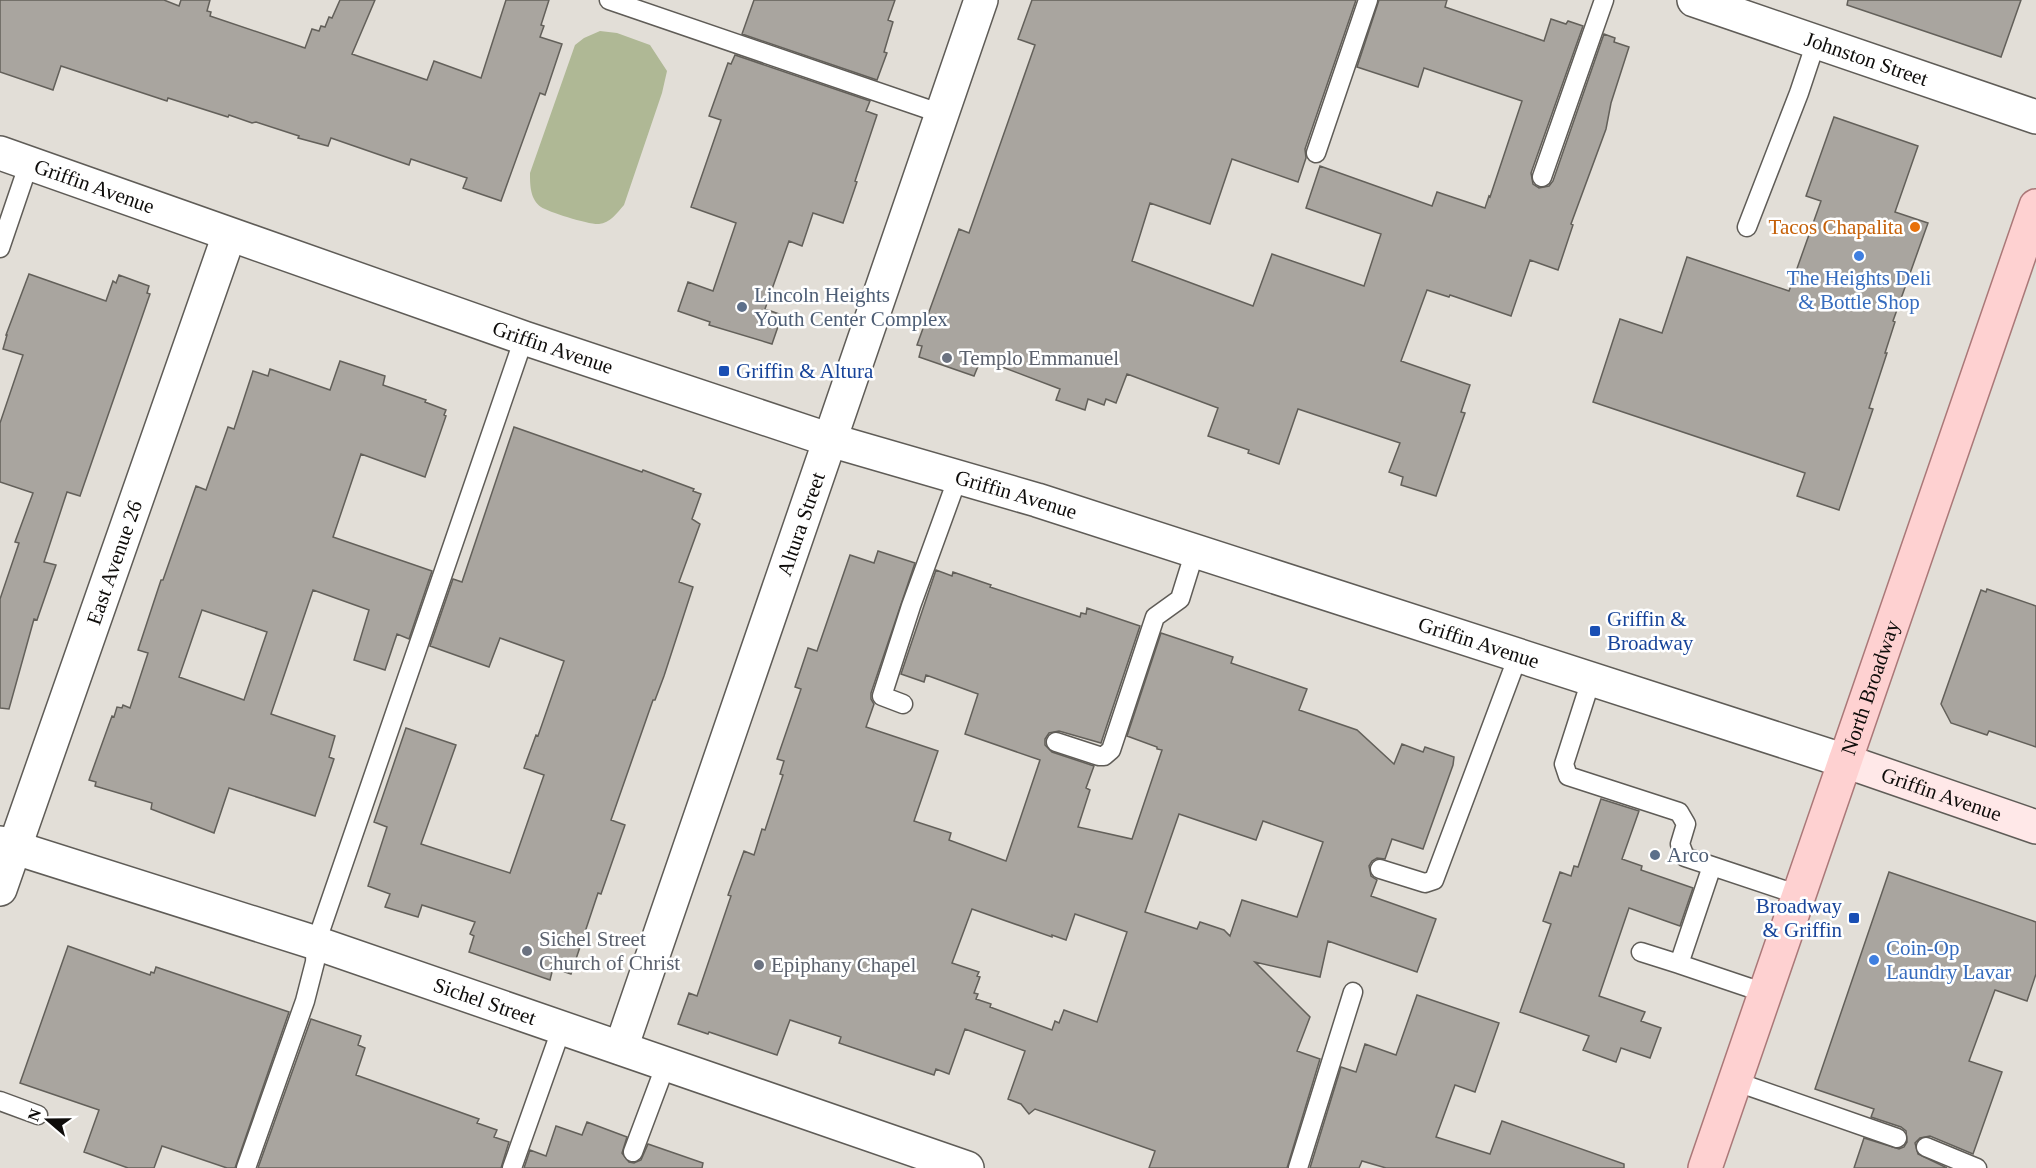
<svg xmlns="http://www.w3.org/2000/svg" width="2036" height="1168" font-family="Georgia,serif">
	<rect width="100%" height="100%" fill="#e2ded7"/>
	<path fill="#afb895" d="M600,31L617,33L650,45L667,71L662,93L624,205C617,213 610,223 599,224C590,225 548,212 541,207C530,199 530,185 530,173L575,45L584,38Z"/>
	<path fill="#a9a59f" stroke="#63605a" stroke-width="1.5" fill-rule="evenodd" d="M0,0H164L179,6L181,0H210L207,11L211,12L210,16L305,48L312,29L319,31L321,26L325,27L329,17L332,18L340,0H375L352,54L427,80L434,61L481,78L506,0H549L541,25L544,26L540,37L562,44L545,95L540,93L501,201L463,188L467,178L411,159L409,165L331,138L328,146L298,138L299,136L256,122L252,123L229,115L228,117L168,98L167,101L61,66L53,90L0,72Z
		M754,0H895L888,20L893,22L884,52L887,53L877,80L742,34Z
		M1032,0H1356L1305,149L1306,158L1298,182L1232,159L1210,224L1150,203L1132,261L1253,306L1272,254L1364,286L1381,234L1306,208L1320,166L1432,206L1437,192L1485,208L1489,196L1490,197L1522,101L1424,68L1418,87L1357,67L1379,0H1447L1445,7L1544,41L1551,19L1566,24L1568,21L1583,26L1531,173L1533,184L1539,188L1549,186L1553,181L1604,34L1615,38L1614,42L1629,47L1611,103L1606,129L1571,224L1573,225L1558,270L1530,260L1511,316L1450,295L1449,297L1427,290L1401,361L1470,385L1461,412L1465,413L1436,496L1401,485L1403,477L1389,472L1400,443L1298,409L1279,464L1248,453L1249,450L1208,436L1218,408L1127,374L1116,403L1106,399L1104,405L1088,399L1085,410L1056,400L1060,389L981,359L974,376L919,357L922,346L917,345L959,229L969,233L1035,45L1018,39Z
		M1848,0H2021L2001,57L1847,5Z
		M735,55L870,101L866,111L877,115L855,181L857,182L843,223L813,213L802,246L789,241L765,309L782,315L772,344L709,325L710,322L678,311L688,282L713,291L736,223L691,207L721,120L709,116L728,63L731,64Z
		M1834,117L1918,146L1895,212L1928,223L1893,321L1895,322L1885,353H1887L1869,408L1873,409L1839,510L1797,496L1805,473L1593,402L1620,319L1662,333L1687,257L1789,291L1821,201L1806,196Z
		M29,274L106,301L113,281L116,283L119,275L149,286L147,293L150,294L80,496L67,492L44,562L56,565L37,620L34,619L9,709L0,708V599L19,543L15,542L33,493L0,482V423L23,355L3,349L7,335H6Z
		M340,361L385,376L383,385L426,400L425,402L446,410L444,415L446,416L425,477L361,454L333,537L432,571L409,639L397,634L385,670L354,660L369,610L313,590L271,714L335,736L329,757L334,759L315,816L229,788L214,833L151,809L152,803L95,786L96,782L89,780L112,716L114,717L117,707L122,708L123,705L130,708L148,653L138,650L161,580H163L196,486L206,490L228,427L234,429L253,371L268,376L270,369L330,390ZM202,610L267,632L244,700L179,677Z
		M514,427L642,472L643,470L694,489L693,491L701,494L692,519L700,524L679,582L693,587L664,676L655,700H653L611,820L625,825L601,894L598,893L571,974L553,968L550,980L469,952L474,936L470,934L475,922L422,905L418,917L385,907L390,894L368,886L387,827L374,822L406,728L456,745L421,844L510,873L544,775L524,768L536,735L538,736L564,661L500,638L489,667L430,646L453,579L462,582Z
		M878,551L915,563L871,693V699L874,704L866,727L938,751L914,821L951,833L949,840L1006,861L1040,760L965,734L978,694L926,675L924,682L901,674L936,570L952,576L953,572L991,585L990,587L1080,617L1081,613L1086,614L1087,608L1140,626L1101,743L1059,731L1049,733L1045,739V745L1052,752L1094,766L1086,788L1090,790L1078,827L1132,839L1162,750L1157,749V747L1127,736L1161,633L1233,657L1231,663L1307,689L1299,710L1357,730L1394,764L1402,744L1423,752L1425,747L1454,757L1453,765L1423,849L1392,839L1385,859L1377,858L1372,861L1369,866L1371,876L1377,880L1371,896L1436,919L1417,972L1328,941L1320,977L1255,962L1310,1017L1297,1051L1320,1059L1287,1168H1149L1155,1151L1035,1109L1029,1114L1021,1104L1008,1099L1025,1051L965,1029L949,1074L936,1069L934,1075L839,1043L841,1037L790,1020L777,1055L709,1032L708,1034L678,1024L689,993L697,996L731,896L728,895L744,851L754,855L762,829L765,830L783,775L780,774L784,761L777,759L801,689L795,687L808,648L817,651L850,555L874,563ZM1179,814L1256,840L1263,821L1323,842L1297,917L1242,900L1230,936L1224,930L1200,922L1197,929L1145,912ZM972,909L1052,937V935L1066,940L1075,914L1127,932L1097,1022L1064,1010L1059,1023L1055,1021L1052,1030L990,1007L991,1004L976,999L978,994L974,993L980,977L977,976L979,972L952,963Z
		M1987,589L2036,606V747L1989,731L1987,735L1951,723L1941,704L1981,590L1986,592Z
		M1601,799L1639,811L1622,859L1642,866L1641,870L1693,888L1680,926L1629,908L1599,996L1645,1012L1641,1021L1661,1028L1650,1058L1621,1048L1616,1062L1583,1050L1589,1036L1520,1012L1551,924L1543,921L1560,872L1571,876L1574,866L1578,867Z
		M1889,872L2036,922V974L2027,1001L1995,990L1969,1061L2002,1072L1973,1154L1930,1136L1920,1138L1915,1143L1918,1154L1947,1168H1854L1864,1138L1899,1149L1904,1147L1907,1142L1906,1131L1901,1127L1871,1117L1874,1109L1815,1089Z
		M68,946L150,975L151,972L154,973L156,967L289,1012L235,1168H227L162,1146L154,1168H128L84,1152L99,1110L20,1083Z
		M1417,995L1499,1023L1475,1092L1455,1085L1436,1137L1490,1154L1502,1121L1624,1164V1168H1386L1362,1161L1359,1168H1310L1341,1067L1356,1072L1365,1044L1396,1055Z
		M311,1019L361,1036L358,1045L365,1048L356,1075L479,1119L477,1123L497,1130L494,1137L509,1142L501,1168H258Z
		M587,1122L627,1137L622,1153L629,1162L634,1163L641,1160L648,1144L703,1163L702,1168H524L530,1150L546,1156L556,1126L582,1135Z"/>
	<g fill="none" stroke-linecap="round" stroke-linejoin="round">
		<defs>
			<path id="service" d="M609,0L942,114
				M1316,153L1368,0
				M1542,177L1604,0
				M1747,227L1799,93L1816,42
				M0,248L29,163
				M1591,680L1564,764L1568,776L1679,812L1686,824L1680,844L1685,857L1799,895
				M903,704L882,696L911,606L958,477
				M1056,742L1099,756H1104L1111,750L1155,617L1180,599L1195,551
				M1712,866L1679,964L1765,993
				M1380,869L1425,883L1434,880L1518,656
				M1641,952L1679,964
				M1734,1081L1897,1138
				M0,1101L38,1115
				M1926,1147L1977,1168
				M633,1152L666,1064
				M246,1168L305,1001L315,962L316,943L524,338
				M512,1168L562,1027
				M1298,1168L1353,992"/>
			<g id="minor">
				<path id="s1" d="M1694,0L2036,117"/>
				<path id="s2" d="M0,843L316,943L967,1168"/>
				<path id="s3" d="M621,1048L981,0"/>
			</g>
			<g id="tertiary">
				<path id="s4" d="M0,153L524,338L830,440L1037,500L1845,761"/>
				<path id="s5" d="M0,889L229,235"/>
			</g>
			<g id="secondary">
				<path id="s6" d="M1845,761L2036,827"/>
			</g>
			<g id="primary">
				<path id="s7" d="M1705,1168L2036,206"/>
			</g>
		</defs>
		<use href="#service" stroke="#5f5c57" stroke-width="21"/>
		<use href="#minor" stroke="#5f5c57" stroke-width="36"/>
		<use href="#tertiary" stroke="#5f5c57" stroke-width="36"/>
		<use href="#secondary" stroke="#5f5c57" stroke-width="36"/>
		<use href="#primary" stroke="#aa7878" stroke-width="36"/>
		<use href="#service" stroke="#fff" stroke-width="18"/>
		<use href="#minor" stroke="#fff" stroke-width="33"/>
		<use href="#tertiary" stroke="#fff" stroke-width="33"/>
		<use href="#secondary" stroke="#ffe8e8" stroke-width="33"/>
		<use href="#primary" stroke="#fed1d1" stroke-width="33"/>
	</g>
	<circle fill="#e8710a" stroke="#fff" stroke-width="2" cx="1915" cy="227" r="6"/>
	<g fill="#3f7fe0" stroke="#fff" stroke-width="2">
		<circle cx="1859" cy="256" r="6"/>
		<circle cx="1874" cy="960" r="6"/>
	</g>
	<g fill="#5c6f8a" stroke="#fff" stroke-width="2">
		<circle cx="742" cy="307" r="6"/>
		<circle cx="1655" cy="855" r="6"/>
	</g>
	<g fill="#6b7280" stroke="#fff" stroke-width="2">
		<circle cx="947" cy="358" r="6"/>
		<circle cx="527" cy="951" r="6"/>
		<circle cx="759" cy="965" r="6"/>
	</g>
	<g fill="#1a4fb4" stroke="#fff" stroke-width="2">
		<rect x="718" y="365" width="12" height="12" rx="3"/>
		<rect x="1589" y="625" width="12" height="12" rx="3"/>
		<rect x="1848" y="912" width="12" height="12" rx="3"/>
	</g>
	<g text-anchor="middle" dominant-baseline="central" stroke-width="5" stroke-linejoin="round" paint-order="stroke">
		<g font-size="21" fill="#0e0c0a" stroke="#fff">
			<text stroke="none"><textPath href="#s1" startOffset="182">Johnston Street</textPath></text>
			<text stroke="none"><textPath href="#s4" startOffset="100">Griffin Avenue</textPath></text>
			<text stroke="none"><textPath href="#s4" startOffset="586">Griffin Avenue</textPath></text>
			<text stroke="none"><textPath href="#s4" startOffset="1072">Griffin Avenue</textPath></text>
			<text stroke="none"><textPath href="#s3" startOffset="554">Altura Street</textPath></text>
			<text stroke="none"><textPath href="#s5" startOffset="346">East Avenue 26</textPath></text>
			<text stroke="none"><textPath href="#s4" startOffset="1558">Griffin Avenue</textPath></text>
			<text stroke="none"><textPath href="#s7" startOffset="508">North Broadway</textPath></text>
			<text stroke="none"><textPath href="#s6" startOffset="102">Griffin Avenue</textPath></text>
			<text stroke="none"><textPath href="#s2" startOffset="510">Sichel Street</textPath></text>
		</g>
		<g font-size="21" fill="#c56008" stroke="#fff" text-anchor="end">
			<text x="1903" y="227">Tacos Chapalita</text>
		</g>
		<g font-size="21" fill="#366cbe" stroke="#fff">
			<text x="1859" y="278">The Heights Deli<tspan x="1859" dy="24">&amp; Bottle Shop</tspan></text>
			<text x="1886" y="948" text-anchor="start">Coin-Op<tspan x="1886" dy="24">Laundry Lavar</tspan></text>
		</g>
		<g font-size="21" fill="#4e5e75" stroke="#fff" text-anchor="start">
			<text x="754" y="295">Lincoln Heights<tspan x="754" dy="24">Youth Center Complex</tspan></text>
			<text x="1667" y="855">Arco</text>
		</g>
		<g font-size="21" fill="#5b616d" stroke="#fff" text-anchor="start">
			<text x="959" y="358">Templo Emmanuel</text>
			<text x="539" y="939">Sichel Street<tspan x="539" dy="24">Church of Christ</tspan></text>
			<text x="771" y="965">Epiphany Chapel</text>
		</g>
		<g font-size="21" fill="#164399" stroke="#fff" text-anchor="start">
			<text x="736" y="371">Griffin &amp; Altura</text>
			<text x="1607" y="619">Griffin &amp;<tspan x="1607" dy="24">Broadway</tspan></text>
			<text x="1842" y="906" text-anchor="end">Broadway<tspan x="1842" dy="24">&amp; Griffin</tspan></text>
		</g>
	</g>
	<g transform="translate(48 1120) rotate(290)" stroke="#ffffff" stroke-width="4.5" paint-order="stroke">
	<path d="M0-4.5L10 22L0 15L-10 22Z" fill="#0e0c0a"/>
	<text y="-9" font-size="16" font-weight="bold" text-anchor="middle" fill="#0e0c0a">N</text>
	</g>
</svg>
